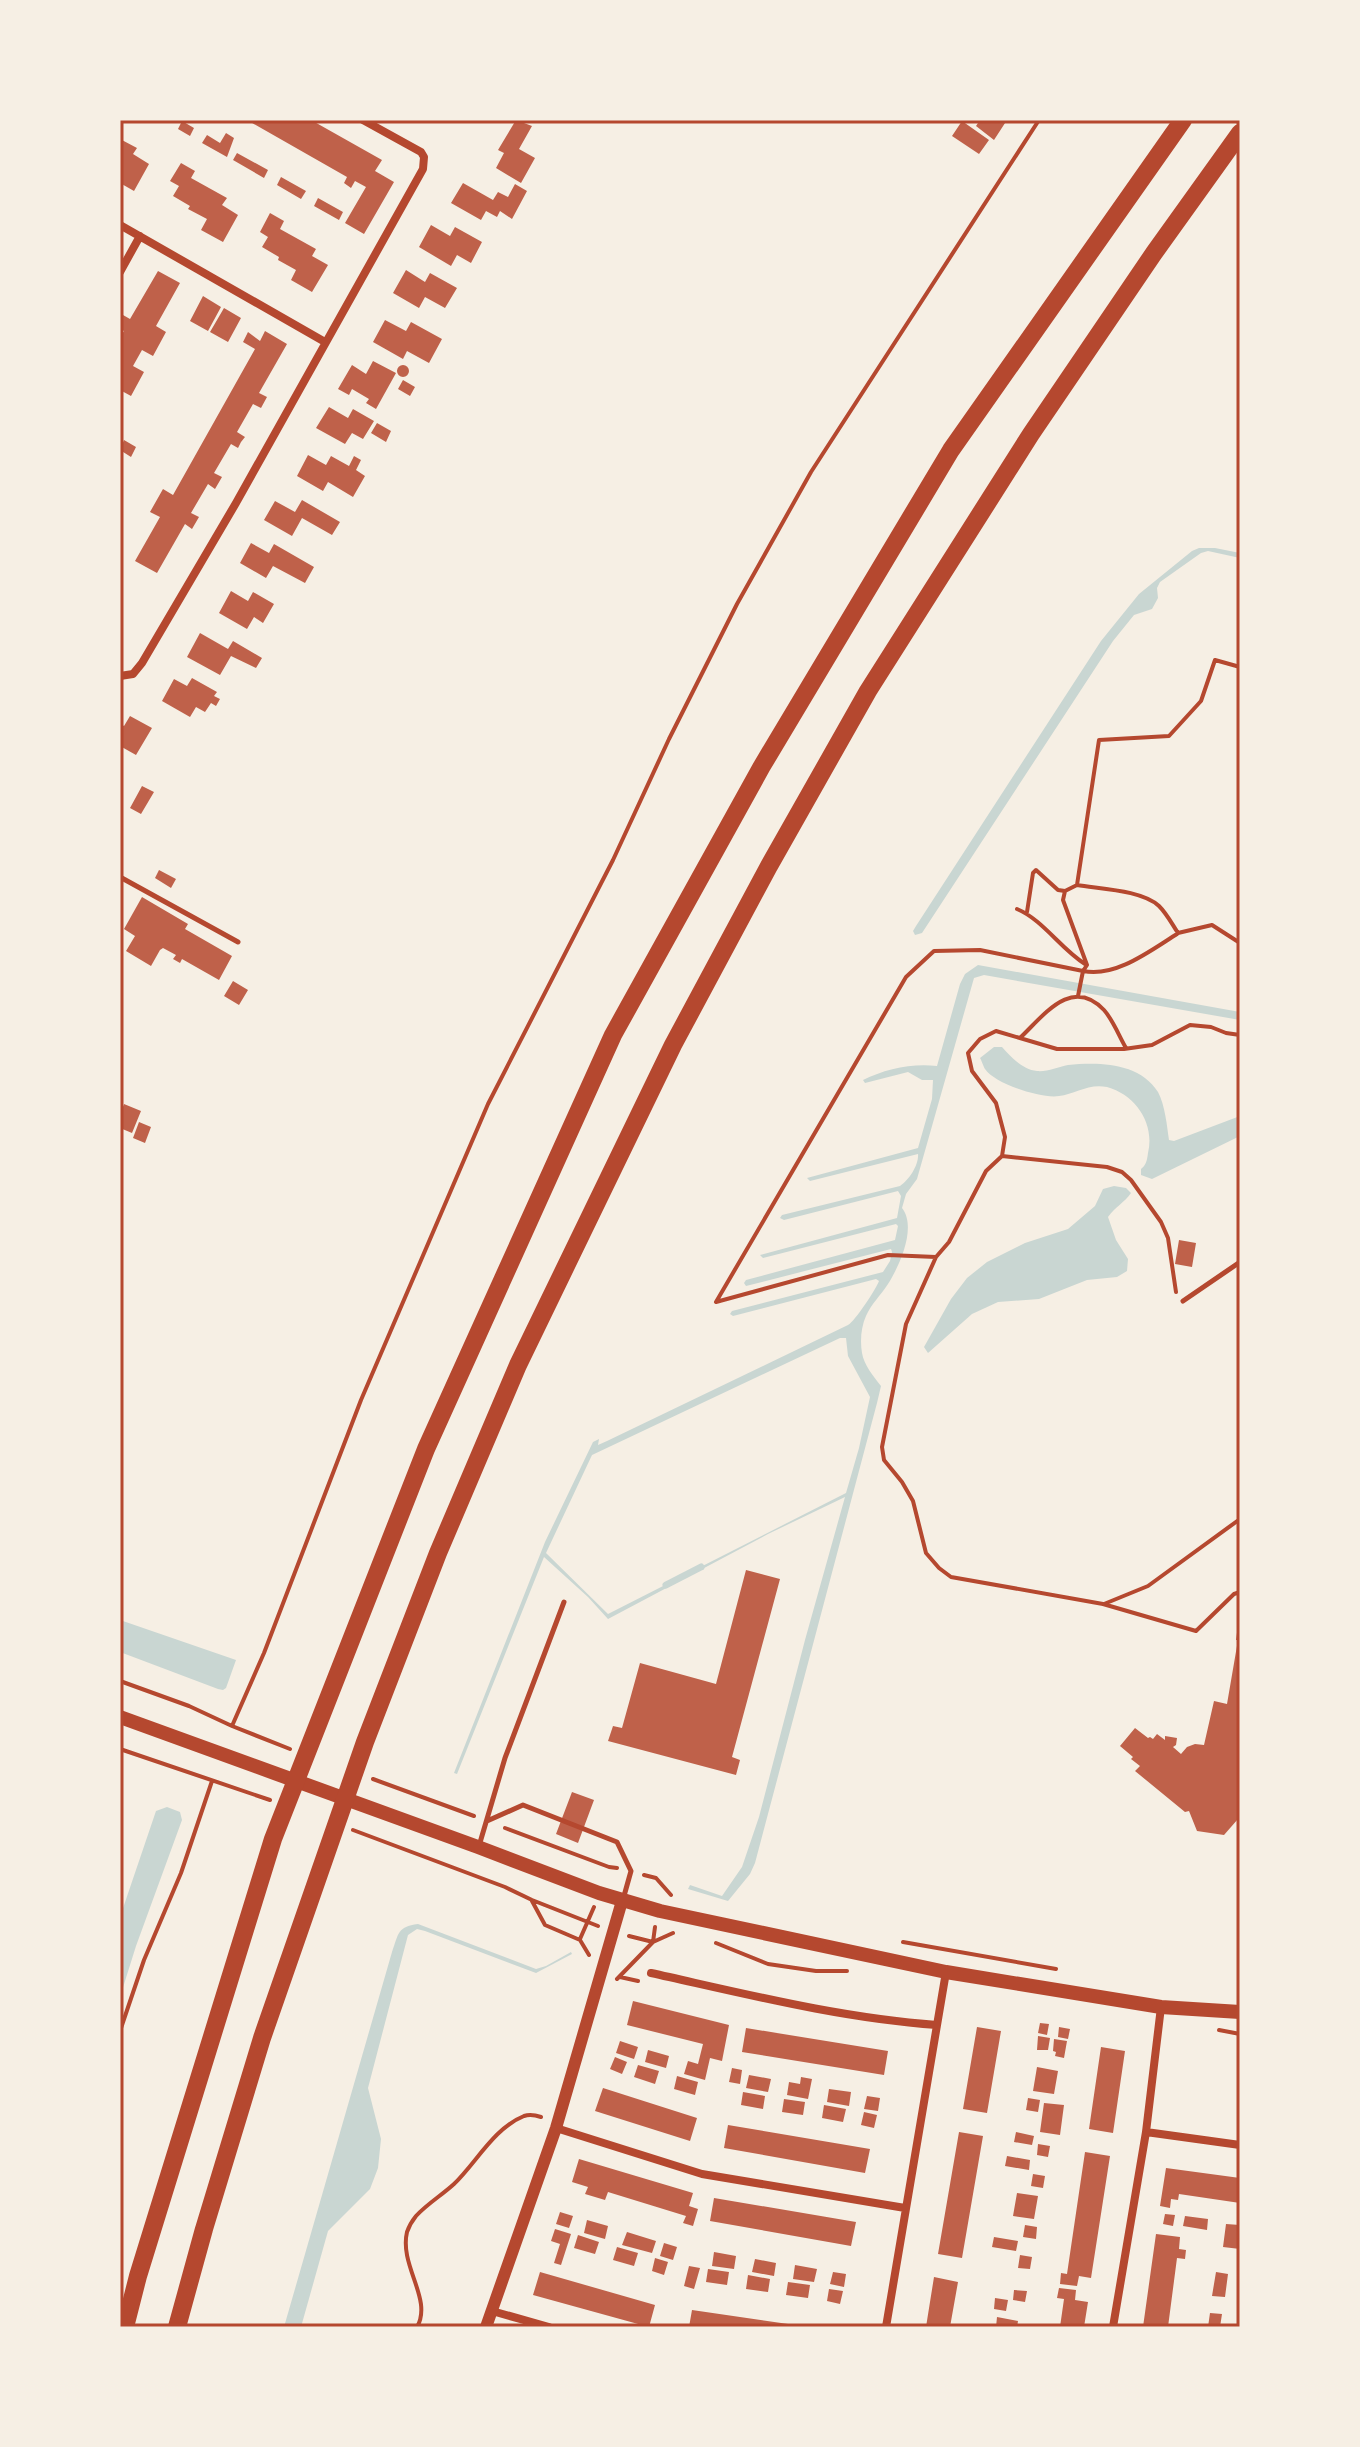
<svg xmlns="http://www.w3.org/2000/svg" width="1360" height="2447" font-family="Mulish,sans-serif">
	<rect width="100%" height="100%" fill="#f6efe4"/>
	<path fill="#c9d6d2" fill-rule="evenodd" d="M1199,548H1215L1240,553V558L1208,551L1201,553L1160,582L1157,588L1158,598L1152,609L1134,615L1113,641L922,933L915,935L913,931L916,926L1101,641L1139,594L1192,551Z
		M978,965L1240,1012V1020L984,975L974,978L917,1179L906,1194L902,1208C917,1227 900,1265 888,1284C881,1295 871,1304 866,1316C861,1327 860,1341 862,1353C864,1365 873,1376 881,1386L877,1403L755,1863L750,1874L728,1901L688,1889L690,1885L722,1896L742,1867L759,1817L805,1640L845,1497L768,1534L608,1619L588,1597L544,1557L457,1774L454,1773L545,1542L593,1442L599,1439L598,1445L607,1441L848,1325C855,1321 876,1289 879,1281L876,1279L733,1316L730,1314L732,1311L883,1272L890,1261L892,1252L891,1249L746,1286L744,1283L746,1280L895,1240L898,1226L896,1224L763,1258L760,1255L897,1218L901,1196L898,1191L784,1220L780,1218L782,1215L900,1186C909,1180 919,1165 918,1154L810,1181L807,1178L918,1148L932,1099L933,1080H922L908,1072L865,1083L863,1080C885,1069 912,1063 937,1066L960,984L965,974ZM840,1338H846L848,1356L870,1397L859,1448L846,1493L608,1614L546,1553L592,1455Z
		M994,1047H1002C1011,1057 1023,1070 1037,1071C1047,1072 1058,1067 1068,1065C1098,1062 1139,1062 1158,1092C1165,1105 1167,1126 1169,1140L1174,1141L1240,1116V1136L1152,1179L1141,1175V1169C1146,1165 1147,1161 1148,1153C1155,1124 1136,1095 1107,1087C1089,1083 1075,1094 1059,1096C1042,1099 995,1084 985,1069C984,1068 981,1059 980,1058Z
		M1114,1186L1126,1188L1131,1193C1124,1203 1116,1206 1108,1217L1116,1240L1128,1259L1127,1271L1117,1277L1087,1280L1039,1299L998,1302L972,1314L928,1353L924,1347L951,1299L967,1278L987,1262L1025,1243L1068,1229L1095,1206L1103,1189Z
		M120,1620L236,1660L226,1688L223,1690L218,1689L120,1652Z
		M167,1807L180,1812L182,1820L136,1946L120,1997V1917L156,1811Z
		M418,1924L536,1969L546,1966L571,1952L572,1954L536,1973L425,1931L417,1929L408,1935L368,2088L381,2139L378,2168L370,2189L328,2231L301,2327H284L392,1952C399,1933 397,1927 418,1924Z"/>
	<g fill="none" stroke-linecap="round" stroke-linejoin="round">
		<path stroke="#c9d6d2" stroke-width="7" d="M666,1585L701,1567"/>
	</g>
	<path fill="#bf614a" d="M247,120H311L382,160L375,171L394,182L364,234L345,223L366,187L355,181L351,188L344,183L347,177Z
		M516,120L532,126L519,149L535,158L521,183L496,168L504,153L498,150Z
		M980,120H1007L994,140L976,126Z
		M182,121L194,128L190,136L178,129Z
		M962,121L989,140L979,154L952,136Z
		M226,133L234,138L227,157L202,143L207,135L220,143Z
		M120,139L137,148L133,154L149,164L134,191L120,183Z
		M237,153L268,170L264,178L233,160Z
		M181,163L195,171L191,178L227,198L222,205L238,215L223,242L201,230L207,219L188,209L190,206L173,196L179,186L170,181Z
		M281,177L306,191L301,199L277,185Z
		M463,183L493,200L498,192L508,197L515,184L527,191L512,219L500,211L497,217L486,211L481,220L451,203Z
		M318,198L343,212L339,220L314,206Z
		M270,213L284,221L280,229L316,249L312,256L328,265L312,292L291,280L296,270L278,260L279,257L262,247L268,237L260,232Z
		M431,225L450,236L455,227L482,242L471,263L457,255L451,266L419,247Z
		M406,270L425,282L430,273L457,288L445,308L425,297L419,308L393,293Z
		M158,271L180,283L156,326L166,332L153,356L142,350L133,366L144,372L131,396L120,390V337L124,331L120,329V320L123,315L130,319Z
		M203,296L221,307L208,331L190,321Z
		M224,308L241,318L228,342L210,332Z
		M385,320L406,331L411,322L442,339L429,363L407,351L403,359L373,342Z
		M265,331L287,344L259,393L267,397L261,408L253,404L237,432L245,437L241,442L238,448L231,444L214,473L222,477L215,489L208,484L191,513L199,517L192,529L185,524L157,573L135,561L160,517L150,512L163,489L173,495L255,349L243,342L248,332L260,341Z
		M373,361L396,373L376,409L366,403L369,399L352,389L349,395L338,389L352,365L366,374Z
		M397 371a6 6 0 1 1 12 0a6 6 0 1 1-12 0Z
		M403,380L415,387L410,396L398,389Z
		M329,407L348,418L353,409L374,421L363,439L352,433L345,444L316,428Z
		M377,423L391,431L386,442L371,433Z
		M124,440L136,447L131,457L120,450Z
		M308,455L326,465L331,456L349,466L354,456L361,460L356,470L365,476L353,497L328,482L323,491L297,476Z
		M302,500L340,522L332,535L302,518L292,536L264,520L275,501L295,512Z
		M251,543L269,553L274,544L314,567L305,583L273,566L266,578L240,563Z
		M231,591L248,601L253,592L274,604L263,623L254,617L247,629L219,613Z
		M200,633L228,649L233,641L262,658L256,668L231,656L220,675L187,657Z
		M192,678L217,692L214,696L220,699L216,706L211,703L205,712L196,707L190,717L162,701L174,679L187,686Z
		M130,716L152,728L136,755L120,746V724L124,726Z
		M142,786L154,792L141,814L130,808Z
		M159,870L176,879L171,888L155,878Z
		M142,897L188,924L185,929L232,956L219,980L182,959L180,963L173,959L176,955L163,948L160,950L151,966L126,951L135,936L124,929Z
		M233,981L248,990L239,1005L224,996Z
		M124,1104L141,1111L132,1133L120,1128V1115Z
		M139,1122L151,1127L145,1143L133,1138Z
		M1179,1240L1196,1243L1192,1267L1175,1264Z
		M746,1570L780,1579L732,1757L740,1760L736,1775L608,1741L613,1726L622,1728L640,1663L716,1684Z
		M1238,1625L1240,1820L1238,1819L1224,1835L1197,1831L1189,1811L1185,1812L1135,1771L1140,1766L1131,1759L1133,1757L1120,1746L1135,1728L1148,1738L1150,1737L1153,1739L1157,1734L1165,1740V1736L1177,1738L1176,1745L1173,1747L1181,1754L1187,1747L1195,1744L1204,1745L1214,1701L1227,1704L1238,1640H1236Z
		M572,1792L594,1800L578,1843L556,1834Z
		M633,2001L729,2025L722,2061L710,2058L705,2080L684,2074L688,2061L698,2064L703,2044L627,2025Z
		M1040,2023L1049,2024L1047,2035L1038,2033Z
		M977,2027L1001,2031L987,2113L963,2109Z
		M1059,2027L1070,2029L1068,2039L1058,2037Z
		M746,2028L888,2051L884,2075L742,2052Z
		M1038,2036L1050,2038L1048,2050H1037Z
		M1054,2039L1067,2041L1064,2058L1055,2056L1056,2052L1053,2051Z
		M620,2041L638,2047L634,2059L616,2053Z
		M1101,2047L1125,2051L1113,2133L1089,2129Z
		M648,2050L669,2056L666,2068L645,2062Z
		M615,2057L627,2062L622,2074L610,2069Z
		M638,2065L659,2071L655,2084L634,2077Z
		M1037,2067L1058,2071L1054,2094L1033,2091Z
		M732,2068L742,2070L740,2084L729,2082Z
		M749,2075L771,2079L768,2092L746,2088Z
		M677,2076L698,2082L695,2095L674,2089Z
		M801,2077L812,2079L808,2099L787,2095L789,2082L800,2084Z
		M603,2088L697,2118L690,2141L595,2111Z
		M829,2089L851,2092L849,2106L827,2102Z
		M743,2092L765,2096L763,2109L741,2105Z
		M867,2096L880,2098L878,2111L864,2109Z
		M1028,2098L1040,2100L1038,2112L1026,2110Z
		M784,2099L805,2102L803,2115L782,2112Z
		M1044,2103L1064,2105L1060,2135L1040,2132Z
		M824,2105L846,2109L843,2122L822,2118Z
		M864,2112L877,2115L874,2128L861,2125Z
		M728,2125L870,2149L865,2173L724,2148Z
		M959,2132L983,2136L962,2258L938,2254Z
		M1016,2132L1034,2136L1032,2145L1014,2142Z
		M1038,2144L1050,2146L1048,2157L1037,2155Z
		M1085,2152L1110,2156L1091,2278L1079,2276L1077,2286L1060,2284L1061,2273L1067,2274Z
		M1007,2156L1030,2160L1029,2170L1005,2166Z
		M579,2159L693,2193L689,2206L698,2209L693,2226L683,2223L686,2216L608,2192L605,2200L585,2194L588,2187L572,2182Z
		M1166,2168L1240,2178V2203L1179,2194L1178,2200L1171,2199L1170,2208L1160,2206Z
		M1033,2174L1045,2176L1043,2188L1031,2186Z
		M1017,2193L1038,2196L1034,2219L1013,2216Z
		M714,2198L856,2222L851,2246L710,2221Z
		M560,2212L573,2216L569,2228L556,2224Z
		M1165,2214L1175,2215L1173,2226L1163,2224Z
		M1185,2216L1208,2219L1207,2230L1183,2226Z
		M587,2220L608,2226L605,2239L584,2233Z
		M1226,2224L1240,2225V2249L1223,2247Z
		M1025,2225L1037,2227L1036,2239L1023,2237Z
		M555,2229L571,2234L561,2265L554,2263L560,2244L551,2241Z
		M627,2232L656,2241L652,2253L622,2245Z
		M1156,2234L1180,2237L1179,2249L1186,2250L1185,2259L1177,2258L1168,2327H1143Z
		M578,2235L599,2242L595,2254L574,2248Z
		M994,2237L1018,2241L1016,2251L992,2247Z
		M664,2243L677,2247L673,2260L660,2256Z
		M617,2247L638,2253L634,2266L613,2260Z
		M714,2252L736,2256L734,2269L712,2266Z
		M1020,2255L1032,2257L1030,2269L1018,2268Z
		M655,2258L668,2262L664,2275L652,2271Z
		M755,2259L776,2263L774,2276L752,2272Z
		M795,2265L817,2269L814,2282L793,2279Z
		M689,2266L700,2268L694,2289L684,2286Z
		M708,2269L729,2272L727,2285L706,2282Z
		M540,2272L655,2305L649,2327L533,2295Z
		M833,2272L846,2274L844,2287L830,2284Z
		M1216,2272L1228,2274L1225,2297L1212,2296Z
		M748,2275L770,2279L768,2292L746,2289Z
		M934,2277L958,2282L950,2327H926Z
		M788,2282L810,2285L808,2298L786,2295Z
		M1059,2288L1076,2290L1075,2300L1088,2302L1084,2327H1060L1064,2299L1057,2298Z
		M829,2289L843,2291L840,2304L827,2301Z
		M1014,2290L1027,2291L1025,2302L1013,2300Z
		M995,2298L1008,2300L1006,2311L994,2309Z
		M692,2310L795,2325V2327H689Z
		M1210,2313L1222,2314L1220,2327H1208Z
		M997,2317L1018,2321L1017,2327H996Z"/>
	<g fill="none" stroke-linecap="round" stroke-linejoin="round">
		<path stroke="#b5482f" stroke-width="4" d="M1240,667L1215,660L1201,701L1169,736L1099,740L1077,885L1065,891L1063,900L1087,965L1083,971L980,950L934,951L906,977L716,1302L888,1255L936,1257L906,1324L882,1447L884,1460L902,1482L913,1501L926,1553L939,1568L951,1577L1103,1604L1196,1631L1234,1594L1240,1592
			M1077,885C1100,889 1142,890 1159,906C1167,914 1172,924 1178,933L1212,925L1240,943
			M1017,909C1043,920 1060,948 1085,964
			M1027,912L1033,873L1036,870L1058,890L1065,891
			M1078,996L1083,971C1115,978 1150,951 1177,934
			M1021,1037C1044,1015 1072,976 1104,1010C1113,1020 1119,1036 1126,1048
			M1002,1156L1107,1167L1122,1172L1131,1180L1161,1222L1168,1238L1176,1292
			M936,1257L949,1242L986,1171L1002,1156L1005,1137L996,1103L972,1071L968,1053L980,1039L996,1031L1057,1049H1124L1152,1045L1190,1025L1211,1027L1226,1033L1240,1035
			M1104,1604L1148,1586L1240,1519
			M120,1681L189,1706L232,1726L290,1749
			M232,1726L264,1653L361,1400L488,1104L613,860L669,739L737,604L811,472L1039,120
			M120,1749L270,1800
			M373,1779L474,1816
			M505,1828L609,1867L617,1868
			M353,1830L505,1887L532,1900L598,1926
			M644,1875L656,1878L671,1895
			M532,1901L545,1925L580,1940L589,1955
			M629,1936L653,1942L673,1933
			M580,1939L594,1907
			M903,1942L1056,1969
			M716,1943L768,1964L816,1971H847
			M620,1977L638,1981
			M617,1979L653,1942L655,1927
			M1219,2030L1240,2034
			M120,2031L144,1960L181,1873L212,1781
			M417,2327C433,2299 399,2266 407,2232C409,2226 412,2221 416,2216C427,2204 442,2195 454,2184C476,2163 494,2128 524,2116C530,2114 535,2115 541,2117"/>
		<path stroke="#b5482f" stroke-width="5" d="M120,877L238,942
			M1183,1301L1240,1262
			M487,1821L523,1805L617,1842L631,1871L624,1896
			M479,1846L505,1758L564,1602"/>
		<path stroke="#b5482f" stroke-width="8" d="M120,225L325,342
			M120,272L140,236
			M120,676L133,674L142,663L236,503L423,169L424,157L421,152L363,120
			M651,1973C746,1994 840,2018 937,2025
			M556,2128L702,2174L905,2208
			M1146,2132L1240,2145
			M492,2311L549,2327
			M886,2327L946,1972
			M1113,2327L1146,2132L1161,2007"/>
		<path stroke="#b5482f" stroke-width="12" d="M486,2327L556,2128L622,1901"/>
		<path stroke="#b5482f" stroke-width="14" d="M120,1717L478,1847L599,1893L660,1911L946,1972L1161,2007L1240,2012"/>
		<path stroke="#b5482f" stroke-width="18" d="M125,2327L138,2276L273,1839L426,1449L613,1035L762,766L951,450L1183,120
			M177,2327L204,2229L262,2038L365,1742L438,1553L518,1365L673,1045L769,866L868,691L1031,434L1154,253L1240,133"/>
	</g>
	<rect width="1360" height="2447" fill="none" stroke="#f6efe4" stroke-width="244"/>
	<rect x="122" y="122" width="1116" height="2203" fill="none" stroke="#b5482f" stroke-width="3"/>
</svg>
